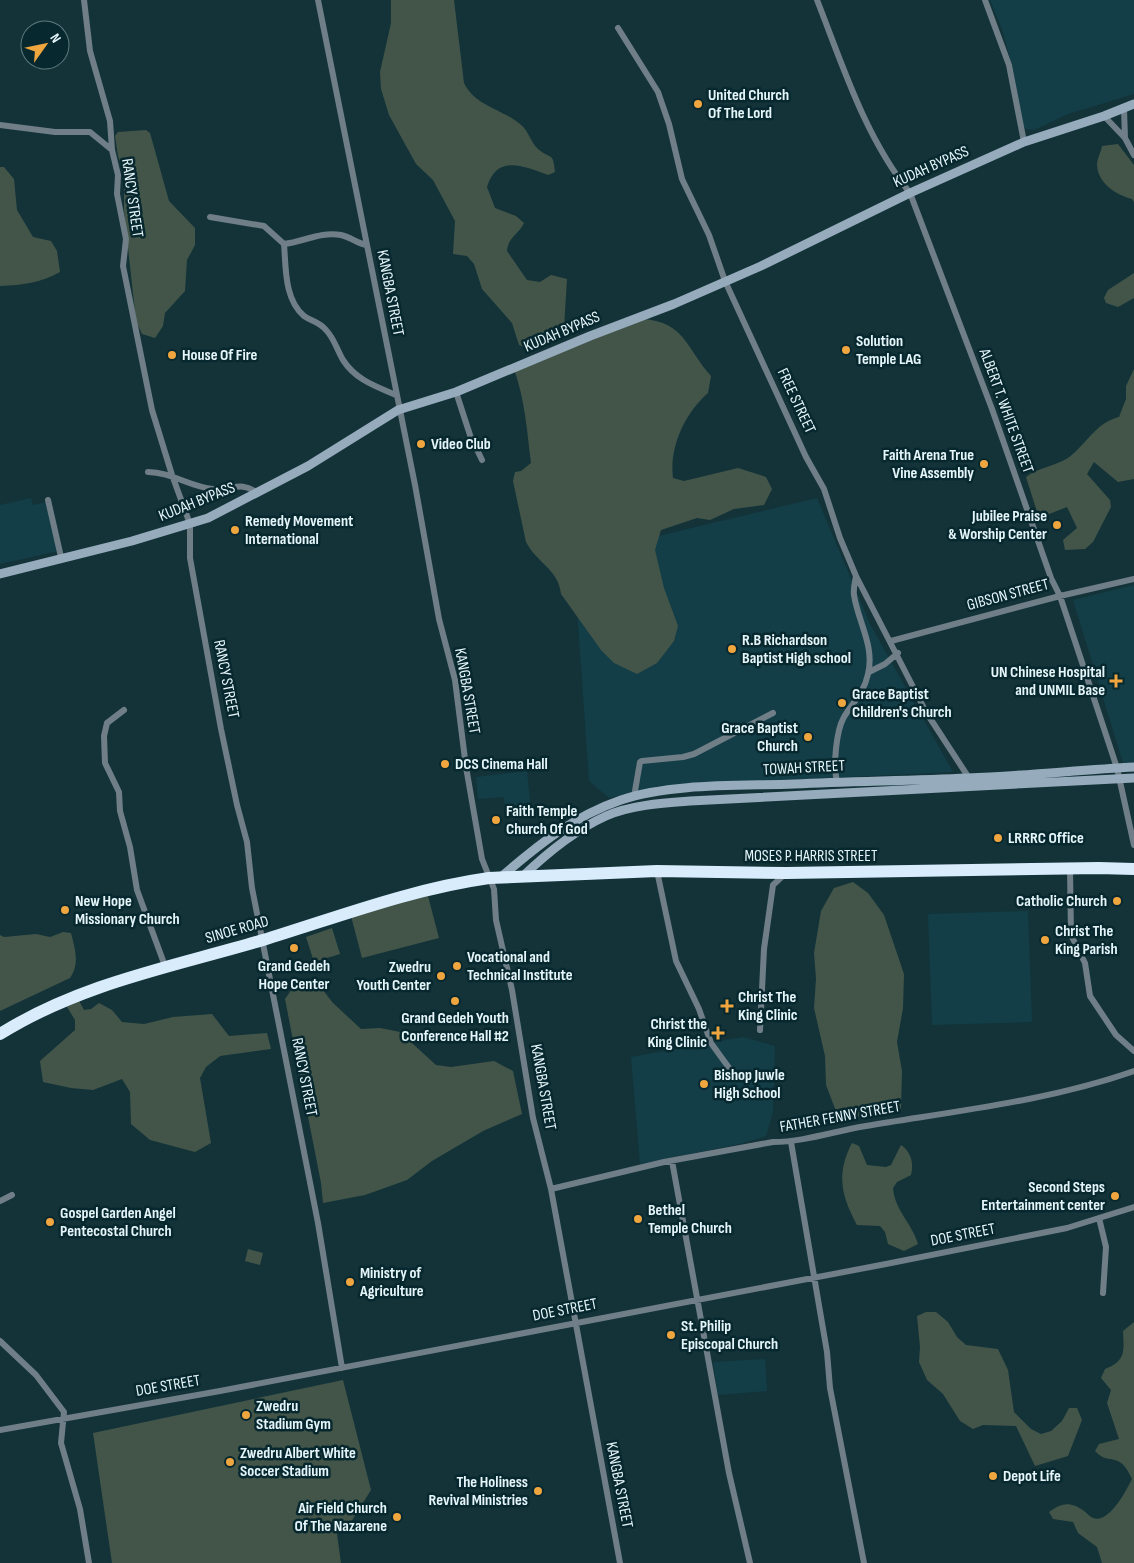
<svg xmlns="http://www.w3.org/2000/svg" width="1134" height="1563" font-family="'Sofia Sans Condensed',sans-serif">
	<rect width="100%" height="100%" fill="#133339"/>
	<path fill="#133e47" d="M990,0H1134V94L1068,114L1034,130L1026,129L1022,125L1013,69L1002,29Z
		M31,498L33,505L47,502L59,551L0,564V505Z
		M817,498L870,624L953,772L659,786L609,798L589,781L576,594L570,557Z
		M1134,585V763H1123L1073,600Z
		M527,771L531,810L505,813L504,797L478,799L476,777Z
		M1028,911L1032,1022L932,1025L928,914Z
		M743,1037L775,1046L773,1112L766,1136L744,1143L640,1164L631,1057Z
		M765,1359L767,1391L718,1395L713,1362Z"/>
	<path fill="#435549" d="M391,0H454L464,83C475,106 502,109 520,124C529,131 531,143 538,149C551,160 553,151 555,172L548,175C524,166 497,154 487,187L495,208L516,216L524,223C519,234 508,237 507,251L527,280L540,282L551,275L567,279L564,328C549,334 536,354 519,345L512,323L482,289L474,264L467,256L453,254L455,221L433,180L416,164L389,115L381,89L380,72L391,23Z
		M146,130L150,133L169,201L195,228V245L187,260L185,291L165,313L163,326L155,338L142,334L136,321L124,211V173L118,156L115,136L118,132Z
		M1118,144L1134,165V202L1132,199C1117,195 1098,184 1097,165C1097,159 1101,152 1102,146Z
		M0,167H4L14,179L17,210L33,237L51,241L57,251L60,272C40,283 23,285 0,286Z
		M1134,273V298L1118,307L1106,303L1104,298L1108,290Z
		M643,319C685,322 686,348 711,376L708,393C685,413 669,447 673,478L684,481L738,468L766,477L772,489L764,505L734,509L710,520L697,518L661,530L655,550L664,588L678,626L674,641L657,663L637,674L614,663L601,650L561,594C559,570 536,562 526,542L513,481L515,472L521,471L531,463C527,431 525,400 514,369Z
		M1134,369V479L1118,482L1094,462L1087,474L1110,500L1111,507L1093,542L1085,549L1065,550L1063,540L1077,528L1067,507L1039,518L1026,477C1037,468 1055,466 1068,458C1087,444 1095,423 1119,417L1126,399V386Z
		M853,882L868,893L884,915L904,974L903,1008L897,1042L902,1071L901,1109L887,1113L839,1119L826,1085L825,1056L814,1008L816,979L814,953L821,911L834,888Z
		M428,896L439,938L362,958L351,916Z
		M332,928L340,954L314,962L306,937Z
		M63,932L71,933C75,949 80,964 70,978L0,1011V935L4,937L36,934L50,937Z
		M319,985L333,1003L361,1029L380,1028L405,1033L413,1044L436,1065L451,1067L494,1061L513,1071L522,1114L483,1131L432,1161L407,1180L365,1195L323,1203L321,1183L285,999L292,989Z
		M77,997L84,1010L91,1009L99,1003L112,1010L122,1022L144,1024L173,1017L212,1014L229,1036L267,1033L271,1049L220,1056L206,1067L200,1078L211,1143L195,1152L150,1140L131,1124L130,1092L122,1079L93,1090L71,1088L43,1082L40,1061L75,1030V1020L64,1002Z
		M852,1143L859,1146L867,1165L886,1167L891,1165L901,1145C911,1152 914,1163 911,1175L897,1182L893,1188C895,1211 912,1223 918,1244L904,1251L888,1244L885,1232L880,1226L857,1225C841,1195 836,1174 852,1143Z
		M248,1249L263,1253L260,1265L245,1261Z
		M926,1312H936L948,1322L957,1337L966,1345L998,1349L1008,1370L1014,1412L1031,1429L1041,1434L1051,1431L1062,1421L1069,1408H1077L1082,1420L1068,1456L1035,1466L1016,1426L983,1425L973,1429L960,1421L943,1394L927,1380L919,1362L920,1347L917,1316Z
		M1134,1322V1563H1102L1097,1547L1078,1533L1073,1522L1053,1519L1049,1512C1062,1503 1070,1501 1084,1511C1087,1513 1090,1517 1093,1518C1109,1524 1126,1491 1132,1479C1119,1449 1109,1467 1095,1451L1099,1444L1119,1439L1107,1403L1111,1390L1101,1378L1105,1369C1126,1361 1124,1351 1123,1331Z
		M343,1380L371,1490L351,1522L336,1527L341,1563H112L93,1433Z"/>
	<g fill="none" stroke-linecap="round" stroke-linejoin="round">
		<path stroke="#707e88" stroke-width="6" d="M84,0L90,51L110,121L112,150L118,175L117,194L126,239L123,266L152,410L172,475L190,524V558L221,729L237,805L247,842L252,888L318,1223L342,1368
			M318,0L415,485L439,619L455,680L466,767L482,859L494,889L496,920L512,990L533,1118L551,1189L620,1563
			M817,0C843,66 865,137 910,193L992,409L1051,578L1060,596L1117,768L1134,845
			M985,0L1009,65L1024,142
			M618,28L658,92L669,124L682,179L709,235L725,281L806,457L824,489L840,538L856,576L926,712L969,778
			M1104,116L1125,138L1134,155
			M0,125L55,132H90L112,150
			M1125,138L1124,109L1128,107
			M210,217L264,226L284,244C303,242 321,231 341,235C350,237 357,243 366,245
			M284,244C286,267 284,299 304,316C311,321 320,322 326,330C334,338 337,350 343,360C356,380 375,386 396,395
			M456,392L470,435L482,460
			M148,472C171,472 190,487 213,489C234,491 238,480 258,493
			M48,500L61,557
			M891,641L1060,596L1134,579
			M869,672L885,664L898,653
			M124,710L107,723L104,736L105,763L119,792L120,811L130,847L137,890L165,966
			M837,781C833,766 836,731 844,717C853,702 864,693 868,674C875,646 858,622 854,595C853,589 855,582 856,576
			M635,791L640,762L642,761L683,757L694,754L773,713
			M1070,869L1071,935L1085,963L1090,996L1116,1035L1134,1051
			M657,871L676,961L699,1009L711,1043L732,1072
			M760,1030L764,949L773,885L785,874
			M791,1142L827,1352L830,1388L864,1563
			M672,1161L729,1473L750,1563
			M551,1189L664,1162L773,1142C804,1142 835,1131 866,1126C956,1111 1048,1101 1134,1071
			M0,1201L12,1195
			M1099,1218L1106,1247L1103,1293
			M0,1341L36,1375L64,1412L61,1443L80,1509L89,1563
			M0,1430L220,1391L886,1264L1067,1228L1134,1207"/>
		<path stroke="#96abbc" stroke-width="9" d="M0,574L132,541L208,518L308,466L398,410L456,392L590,336L674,304L761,266L910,193L1024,142L1104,116L1134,104
			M501,877C538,845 574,816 621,800C670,783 741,786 794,784C852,781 910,781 968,778C1023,776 1079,770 1134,767
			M522,877C547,853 575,830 606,816C631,805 663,803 690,801L1134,778"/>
		<path stroke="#d8ecfc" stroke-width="12" d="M0,1034C82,983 172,967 263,940C338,917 411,889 489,878L657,871L786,873L1099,868L1134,869"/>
	</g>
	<g fill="#f0a63f" stroke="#08282f" stroke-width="2">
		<circle cx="698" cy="104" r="5"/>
		<circle cx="846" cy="350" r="5"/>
		<circle cx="172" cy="355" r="5"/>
		<circle cx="421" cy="444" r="5"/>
		<circle cx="984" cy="464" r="5"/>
		<circle cx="1057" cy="525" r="5"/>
		<circle cx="235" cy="530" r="5"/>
		<circle cx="732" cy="649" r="5"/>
		<path d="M1113.5 673.5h5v5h5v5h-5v5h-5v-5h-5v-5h5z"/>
		<circle cx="842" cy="703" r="5"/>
		<circle cx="808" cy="737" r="5"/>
		<circle cx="445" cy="764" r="5"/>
		<circle cx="496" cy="820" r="5"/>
		<circle cx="998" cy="838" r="5"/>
		<circle cx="1117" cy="901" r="5"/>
		<circle cx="65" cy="910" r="5"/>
		<circle cx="1045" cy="940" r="5"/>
		<circle cx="294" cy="948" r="5"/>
		<circle cx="457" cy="966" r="5"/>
		<circle cx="441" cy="976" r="5"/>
		<circle cx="455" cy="1001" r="5"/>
		<path d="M724.5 998.5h5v5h5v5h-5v5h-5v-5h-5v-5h5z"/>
		<path d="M715.5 1025.5h5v5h5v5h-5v5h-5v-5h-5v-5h5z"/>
		<circle cx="704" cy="1084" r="5"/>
		<circle cx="1115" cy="1196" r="5"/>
		<circle cx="638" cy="1219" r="5"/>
		<circle cx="50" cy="1222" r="5"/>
		<circle cx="350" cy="1282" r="5"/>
		<circle cx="671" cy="1335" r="5"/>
		<circle cx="246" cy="1415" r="5"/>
		<circle cx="230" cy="1462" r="5"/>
		<circle cx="993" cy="1476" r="5"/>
		<circle cx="538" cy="1491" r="5"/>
		<circle cx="397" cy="1517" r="5"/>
	</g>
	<g text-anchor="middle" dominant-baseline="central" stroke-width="5" stroke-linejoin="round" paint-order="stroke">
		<g font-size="16" font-weight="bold" fill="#e5f6fa" stroke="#08282f" text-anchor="start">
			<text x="708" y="95">United Church<tspan x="708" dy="18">Of The Lord</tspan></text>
			<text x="856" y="341">Solution<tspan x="856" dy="18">Temple LAG</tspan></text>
			<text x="182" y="355">House Of Fire</text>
			<text x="431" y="444">Video Club</text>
			<text x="974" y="455" text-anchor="end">Faith Arena True<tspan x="974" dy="18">Vine Assembly</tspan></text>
			<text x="1047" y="516" text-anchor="end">Jubilee Praise<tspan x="1047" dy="18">&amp; Worship Center</tspan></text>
			<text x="245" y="521">Remedy Movement<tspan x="245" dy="18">International</tspan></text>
			<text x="742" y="640">R.B Richardson<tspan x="742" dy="18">Baptist High school</tspan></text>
			<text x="1105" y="672" text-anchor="end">UN Chinese Hospital<tspan x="1105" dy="18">and UNMIL Base</tspan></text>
			<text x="852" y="694">Grace Baptist<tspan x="852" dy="18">Children's Church</tspan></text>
			<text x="798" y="728" text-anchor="end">Grace Baptist<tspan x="798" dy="18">Church</tspan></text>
			<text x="455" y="764">DCS Cinema Hall</text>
			<text x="506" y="811">Faith Temple<tspan x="506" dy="18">Church Of God</tspan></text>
			<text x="1008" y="838">LRRRC Office</text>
			<text x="75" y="901">New Hope<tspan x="75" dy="18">Missionary Church</tspan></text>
			<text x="1107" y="901" text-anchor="end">Catholic Church</text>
			<text x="1055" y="931">Christ The<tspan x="1055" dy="18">King Parish</tspan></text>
			<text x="467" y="957">Vocational and<tspan x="467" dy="18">Technical Institute</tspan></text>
			<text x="294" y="966" text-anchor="middle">Grand Gedeh<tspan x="294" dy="18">Hope Center</tspan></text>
			<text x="431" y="967" text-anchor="end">Zwedru<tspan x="431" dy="18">Youth Center</tspan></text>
			<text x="738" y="997">Christ The<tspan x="738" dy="18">King Clinic</tspan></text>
			<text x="455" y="1018" text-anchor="middle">Grand Gedeh Youth<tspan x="455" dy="18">Conference Hall #2</tspan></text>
			<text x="707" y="1024" text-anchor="end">Christ the<tspan x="707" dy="18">King Clinic</tspan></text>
			<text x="714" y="1075">Bishop Juwle<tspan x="714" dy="18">High School</tspan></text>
			<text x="1105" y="1187" text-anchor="end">Second Steps<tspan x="1105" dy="18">Entertainment center</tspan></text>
			<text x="648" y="1210">Bethel<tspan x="648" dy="18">Temple Church</tspan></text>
			<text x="60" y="1213">Gospel Garden Angel<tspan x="60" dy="18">Pentecostal Church</tspan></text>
			<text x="360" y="1273">Ministry of<tspan x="360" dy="18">Agriculture</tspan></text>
			<text x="681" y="1326">St. Philip<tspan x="681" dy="18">Episcopal Church</tspan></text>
			<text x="256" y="1406">Zwedru<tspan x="256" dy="18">Stadium Gym</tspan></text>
			<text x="240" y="1453">Zwedru Albert White<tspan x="240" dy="18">Soccer Stadium</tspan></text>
			<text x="1003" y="1476">Depot Life</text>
			<text x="528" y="1482" text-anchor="end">The Holiness<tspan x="528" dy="18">Revival Ministries</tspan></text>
			<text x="387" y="1508" text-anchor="end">Air Field Church<tspan x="387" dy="18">Of The Nazarene</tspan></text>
		</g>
		<g font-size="16" fill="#e5f6fa" stroke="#08282f">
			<text transform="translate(931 167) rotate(-24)">KUDAH BYPASS</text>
			<text transform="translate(132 198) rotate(82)">RANCY STREET</text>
			<text transform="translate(390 293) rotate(79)">KANGBA STREET</text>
			<text transform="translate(562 332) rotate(-23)">KUDAH BYPASS</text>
			<text transform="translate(796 401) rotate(65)">FREE STREET</text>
			<text transform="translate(1006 411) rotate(70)">ALBERT T. WHITE STREET</text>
			<text transform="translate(197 502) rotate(-22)">KUDAH BYPASS</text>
			<text transform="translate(1008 595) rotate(-15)">GIBSON STREET</text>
			<text transform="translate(226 679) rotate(79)">RANCY STREET</text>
			<text transform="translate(467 691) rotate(80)">KANGBA STREET</text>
			<text transform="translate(804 768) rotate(-3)">TOWAH STREET</text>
			<text x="811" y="856">MOSES P. HARRIS STREET</text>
			<text transform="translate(237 930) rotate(-16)">SINOE ROAD</text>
			<text transform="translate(304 1077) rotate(79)">RANCY STREET</text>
			<text transform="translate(543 1087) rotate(80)">KANGBA STREET</text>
			<text transform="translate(840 1117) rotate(-10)">FATHER FENNY STREET</text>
			<text transform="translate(963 1235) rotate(-11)">DOE STREET</text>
			<text transform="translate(565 1310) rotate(-11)">DOE STREET</text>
			<text transform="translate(168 1386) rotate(-10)">DOE STREET</text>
			<text transform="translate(619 1485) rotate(79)">KANGBA STREET</text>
		</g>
	</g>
	<g transform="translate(45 45) rotate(57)"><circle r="24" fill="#08282f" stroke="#607a80"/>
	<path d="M0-4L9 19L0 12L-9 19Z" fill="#f0a63f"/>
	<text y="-8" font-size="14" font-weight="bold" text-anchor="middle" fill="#e5f6fa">N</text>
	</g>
</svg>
